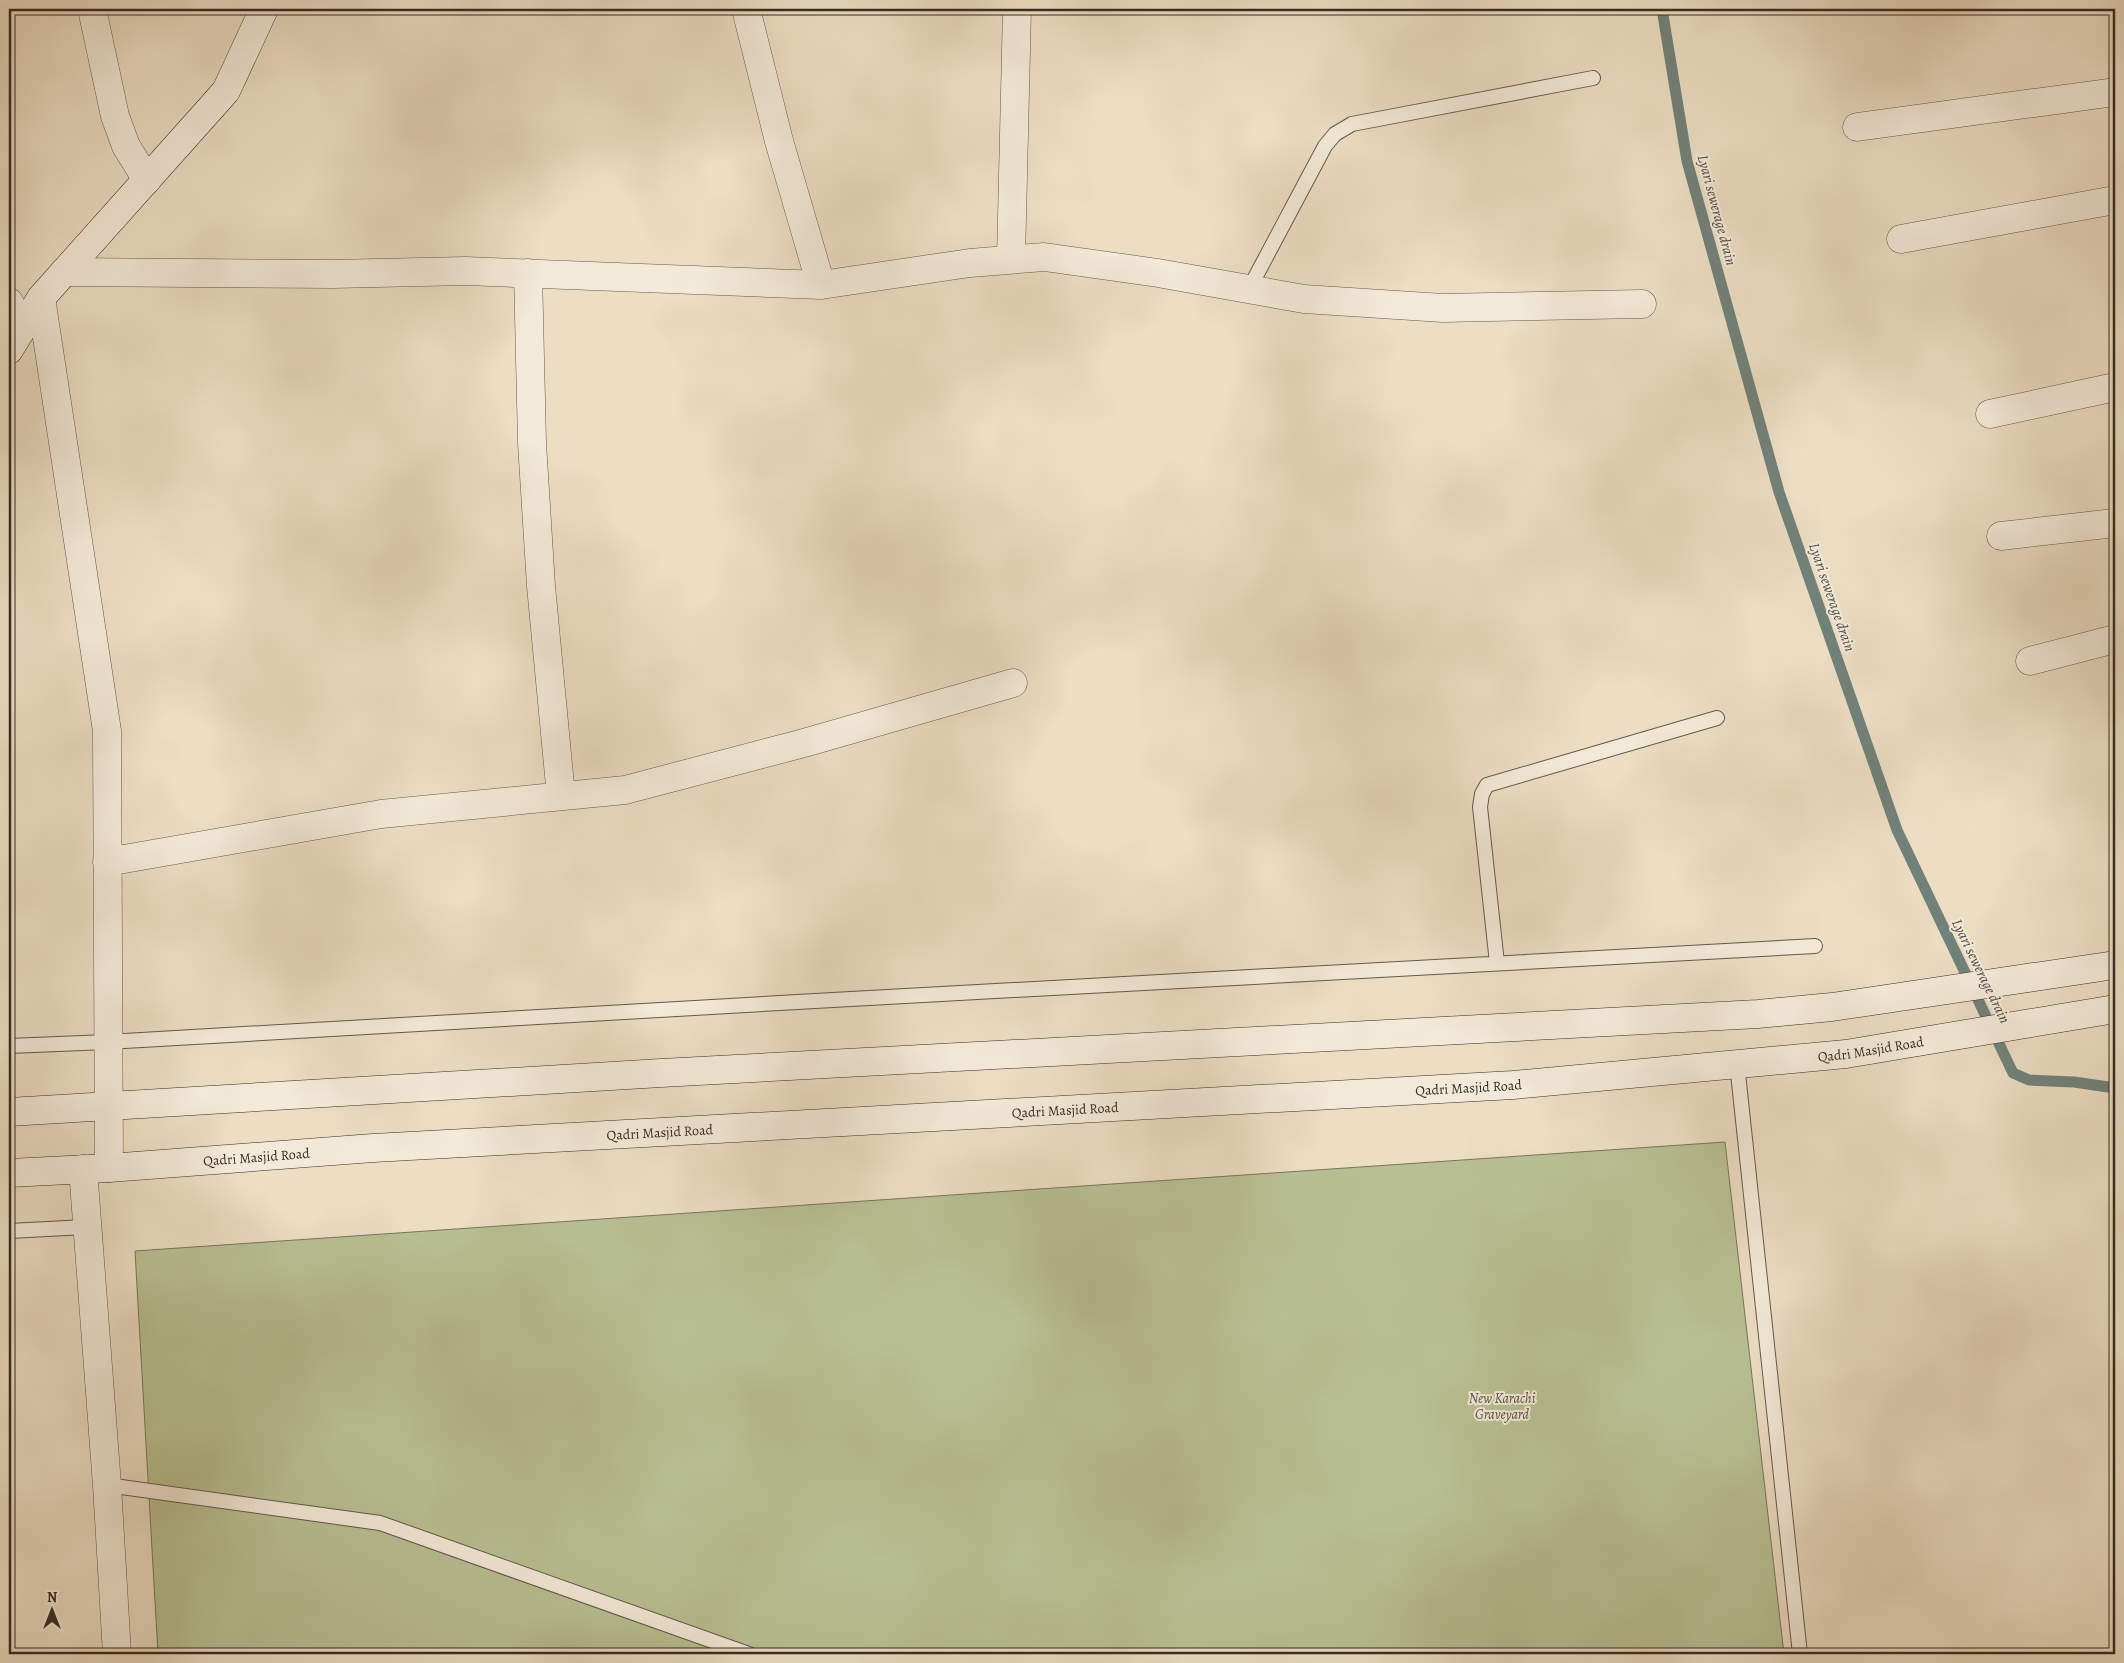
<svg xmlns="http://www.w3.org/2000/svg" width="2124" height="1663" font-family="Alegreya,serif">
	<rect width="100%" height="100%" fill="#ecddc3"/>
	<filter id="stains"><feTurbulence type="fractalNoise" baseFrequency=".004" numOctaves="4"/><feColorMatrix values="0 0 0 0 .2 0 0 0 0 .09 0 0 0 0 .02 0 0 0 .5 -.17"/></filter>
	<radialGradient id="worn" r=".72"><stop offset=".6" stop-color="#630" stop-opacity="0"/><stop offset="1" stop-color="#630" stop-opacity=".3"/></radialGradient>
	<path fill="#b8c093" stroke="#77765b" d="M1725,1142L1784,1654H158L135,1251Z"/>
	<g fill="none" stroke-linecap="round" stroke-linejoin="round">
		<path stroke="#71827b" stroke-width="11" d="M1662,9L1687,161L1779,492L1897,830L2013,1073L2029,1080L2074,1082L2115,1088"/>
		<defs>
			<path id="lane" d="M1249,289L1325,146L1335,134L1352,124L1593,78
				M1497,963L1480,807L1482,794L1487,785L1717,718
				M9,1046L107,1042L815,1001L1815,946
				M1737,1064L1800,1654
				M9,1231L86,1227
				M107,1485L380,1523L749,1654"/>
			<path id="street" d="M92,9L115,116L126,146L147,180
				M746,9L779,141L821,285
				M1857,127L2115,92
				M1901,239L2115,200
				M1011,259L1017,9
				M64,272L332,274L466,271L821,285L970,263L1044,257L1158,273L1304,299L1443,308L1642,304
				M528,273L532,443L541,586L561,796
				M41,298L107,731L109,1168
				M9,302L23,327
				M1990,414L2115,387
				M2001,536L2115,523
				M2030,661L2115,639
				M107,862L381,814L625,790L804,743L1013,683
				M83,1169L107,1485L117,1654"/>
			<g id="secondary">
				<path d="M9,350L41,298L226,91L264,9"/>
				<path d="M9,1112L661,1073L1758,1014L1832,1007L2115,965"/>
				<path id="s1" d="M9,1173L109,1168L373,1148L1513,1085L1846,1054L2115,1009"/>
			</g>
		</defs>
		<use href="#lane" stroke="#64594b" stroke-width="16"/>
		<use href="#street" stroke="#64594b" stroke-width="29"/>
		<use href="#secondary" stroke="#362d23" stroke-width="29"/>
		<use href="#lane" stroke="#f3e9d8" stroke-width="14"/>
		<use href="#street" stroke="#f3e9d8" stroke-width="28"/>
		<use href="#secondary" stroke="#f3e9d8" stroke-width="28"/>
	</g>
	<g text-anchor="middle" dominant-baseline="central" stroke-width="4" stroke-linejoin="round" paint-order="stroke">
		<g font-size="14" fill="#362d23" stroke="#f3e9d8">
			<text stroke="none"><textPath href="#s1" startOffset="1866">Qadri Masjid Road</textPath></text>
			<text stroke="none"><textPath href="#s1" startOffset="1462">Qadri Masjid Road</textPath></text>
			<text stroke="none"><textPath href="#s1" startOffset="1058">Qadri Masjid Road</textPath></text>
			<text stroke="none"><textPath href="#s1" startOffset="652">Qadri Masjid Road</textPath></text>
			<text stroke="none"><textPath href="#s1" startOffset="248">Qadri Masjid Road</textPath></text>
		</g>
		<g font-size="14" font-style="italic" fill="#56523f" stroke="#f3e9d8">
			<text x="1502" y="1398">New Karachi<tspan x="1502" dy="16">Graveyard</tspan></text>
		</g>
		<g font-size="15" font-style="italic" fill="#4f5048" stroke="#f3e9d8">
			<text transform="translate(1717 210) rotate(75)">Lyari sewerage drain</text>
			<text transform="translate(1832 597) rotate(71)">Lyari sewerage drain</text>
			<text transform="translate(1981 971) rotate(64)">Lyari sewerage drain</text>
		</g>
	</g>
	<rect width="2124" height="1663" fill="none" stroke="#ecddc3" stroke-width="30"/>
	<rect x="10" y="10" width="2104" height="1643" fill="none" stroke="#362d23" stroke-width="2.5"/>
	<rect x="15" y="15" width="2094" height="1633" fill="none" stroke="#362d23"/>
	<g transform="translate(52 1610)" stroke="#f3e9d8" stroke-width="4" paint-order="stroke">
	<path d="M0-4L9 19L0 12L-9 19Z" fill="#362d23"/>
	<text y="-8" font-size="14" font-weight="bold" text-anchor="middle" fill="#362d23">N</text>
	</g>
	<rect width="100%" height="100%" filter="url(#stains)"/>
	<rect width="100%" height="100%" fill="url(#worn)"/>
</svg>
